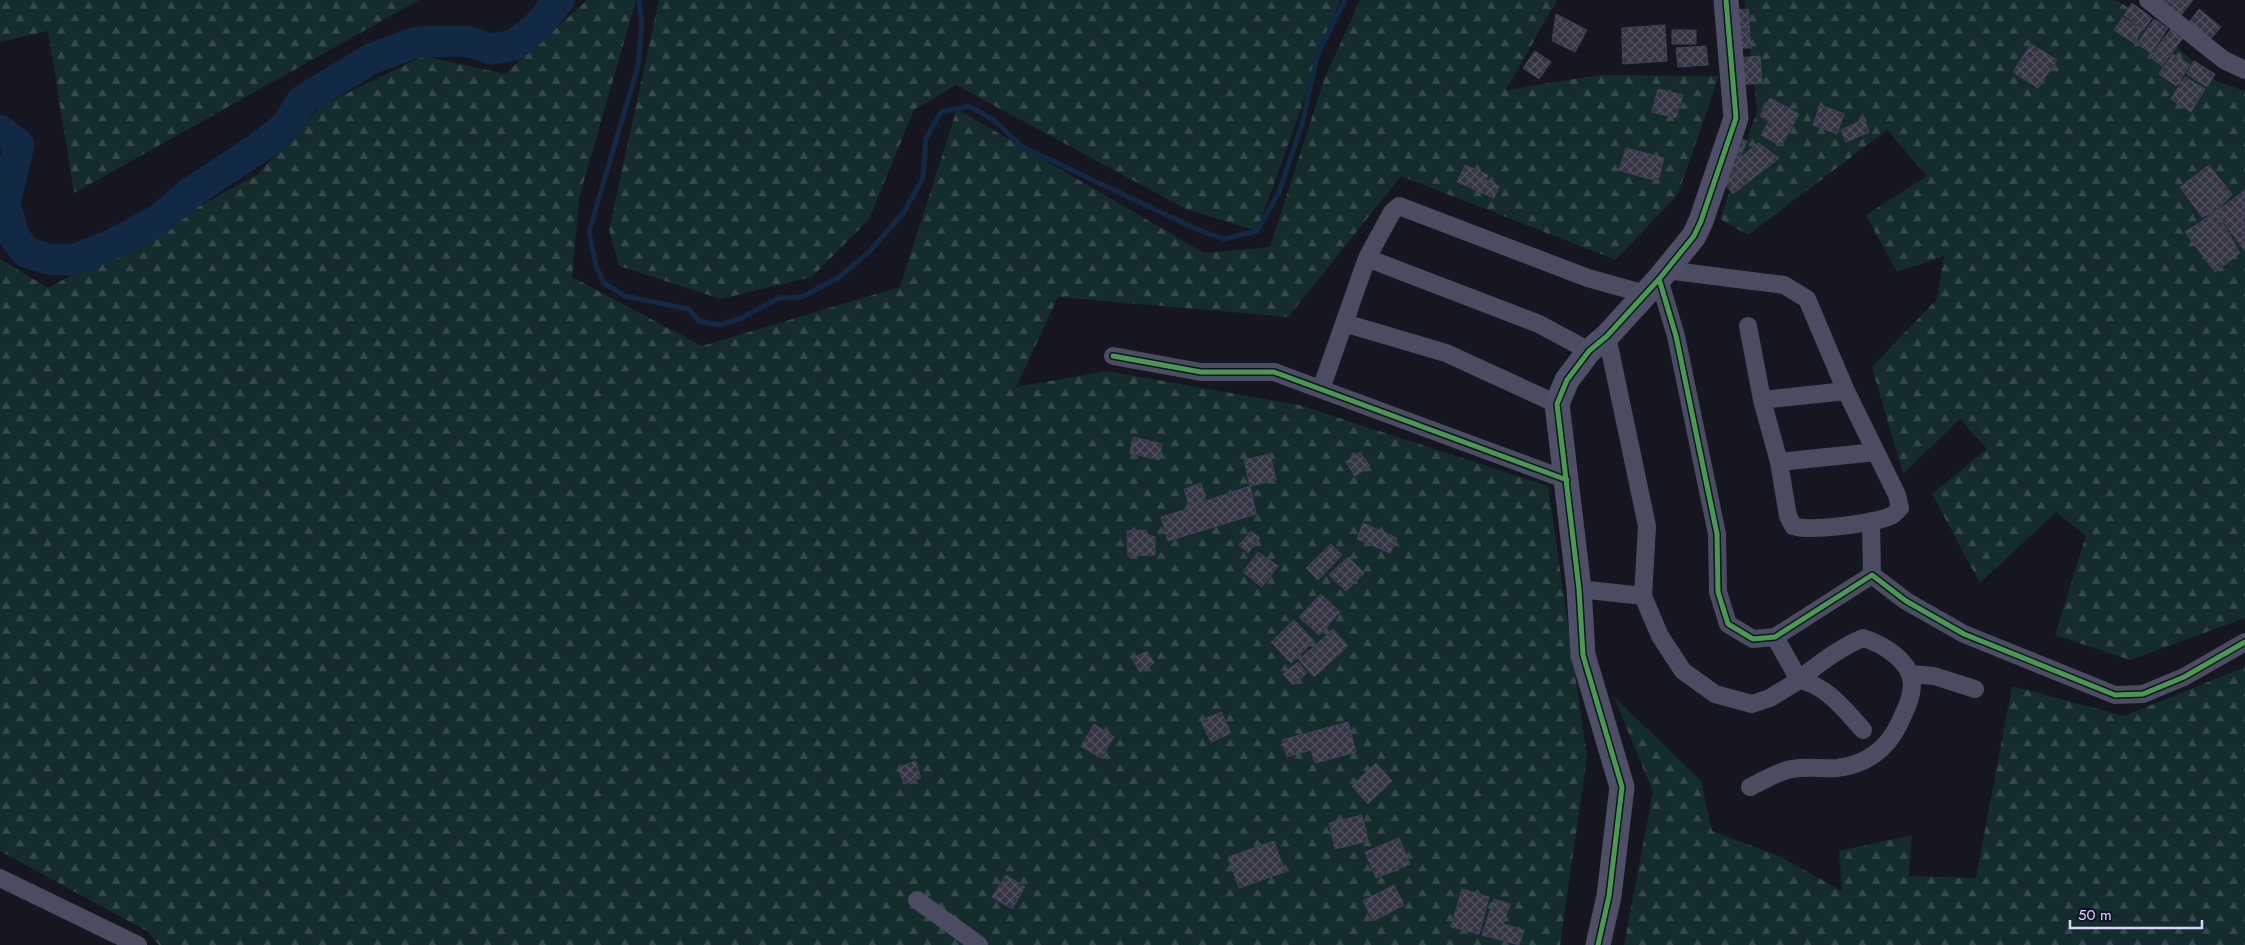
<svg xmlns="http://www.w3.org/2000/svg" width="2245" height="945" font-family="Jost,sans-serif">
	<defs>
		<pattern id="forest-firs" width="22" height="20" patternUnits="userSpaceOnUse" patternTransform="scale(1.25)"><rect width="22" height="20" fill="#142c2b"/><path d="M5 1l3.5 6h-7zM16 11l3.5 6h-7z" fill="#364a4b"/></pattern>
		<pattern id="building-cross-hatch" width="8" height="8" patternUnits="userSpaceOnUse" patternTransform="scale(1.25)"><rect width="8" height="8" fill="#343443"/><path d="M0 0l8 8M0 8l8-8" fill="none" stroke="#51515f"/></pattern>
	</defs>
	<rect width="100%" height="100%" fill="#161621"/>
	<path fill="url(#forest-firs)" d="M0,0H419L74,193L48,31L0,42Z
		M587,0H636L579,198L572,277L702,346L900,287L957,109L1204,253L1270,247L1324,80L1360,0H1557L1506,90L1599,75L1719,76L1678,194L1616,260L1401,176L1288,317L1058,297L1016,387L1107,371L1299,405L1548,486L1587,757L1560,945H159L147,931L0,851V259L48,288L257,175L322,105L424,56L505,74Z
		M659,0H1340L1257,231L1186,209L956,85L914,110L869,219L812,277L721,299L619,266L609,230Z
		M1745,0H2115L2137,12L2216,81L2245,91V618L2130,660L2055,635L2086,536L2056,512L1980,583L1932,494L1987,449L1960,419L1903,474L1872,367L1937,299L1944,256L1897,272L1866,215L1927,176L1887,130L1748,235L1720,219L1757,111Z
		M2245,667V945H1624L1653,792L1614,697L1701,781L1712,831L1779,856L1842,891L1839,851L1912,835L1909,876L1976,878L2012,686L2124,716Z"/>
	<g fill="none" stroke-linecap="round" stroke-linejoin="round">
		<path stroke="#112945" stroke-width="5" d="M639,0L642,23L638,66L589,232L596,266L604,283L625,296L688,309L699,321L719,325L739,319L779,298L801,297L838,278L869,252L904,212L923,178L926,138L941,112L969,106L995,121L1021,146L1196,229L1224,239L1257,231L1279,192L1302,124L1318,53L1345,0"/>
		<path stroke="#112945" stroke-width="31" d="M0,130L19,145L5,203L14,236L26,252L48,259L73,260L115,243L158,220L189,194L257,149L284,128L303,100L371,59L416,42L466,41L491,49L514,45L538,26L559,0"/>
	</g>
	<path fill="url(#building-cross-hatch)" stroke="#434154" d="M2155,0H2193L2178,19Z
		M2132,3L2152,18L2143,30L2124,15Z
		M1748,9L1751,48H1733L1731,10Z
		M2199,9L2221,27L2208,42L2187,25Z
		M1556,14L1587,30L1575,52L1552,41Z
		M2123,17L2142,30L2134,43L2114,30Z
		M2154,19L2168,28L2151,53L2137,44Z
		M1665,25L1666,42L1622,44V28Z
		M2171,29L2183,38L2162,66L2150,57Z
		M1672,30H1696V44H1672Z
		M1666,42L1667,61L1623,64L1622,44Z
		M2031,44L2057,60L2038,88L2013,72Z
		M1706,46L1708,65L1678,67L1676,48Z
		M1535,51L1551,62L1539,79L1523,68Z
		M2173,54L2190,65L2176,86L2159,74Z
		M1760,56L1762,83L1737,85L1736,58Z
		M2194,61L2215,74L2207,87L2187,74Z
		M2185,77L2205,89L2191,112L2171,99Z
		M1658,89L1683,95L1676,118L1652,112Z
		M1770,98L1799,114L1781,146L1761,135L1769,121L1760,116Z
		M1820,105L1844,114L1837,134L1813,125Z
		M1864,119L1869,132L1846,142L1841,130Z
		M1735,136L1747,141L1740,158L1758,143L1779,158L1733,194L1719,176Z
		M1626,148L1641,152L1635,175L1619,170Z
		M1641,152L1664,158L1658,181L1635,175Z
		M1465,165L1488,175L1480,192L1457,182Z
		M2209,165L2232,194L2216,212L2202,217L2180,187Z
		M1485,180L1499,186L1494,198L1480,192Z
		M2245,190V251L2216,212Z
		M2216,212L2240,253L2215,272L2185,232Z
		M1133,437L1162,444L1159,460L1130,453Z
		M1360,452L1370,466L1355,476L1346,462Z
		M1270,454L1276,480L1250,486L1244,460Z
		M1201,483L1206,501L1250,486L1256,514L1168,541L1161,517L1190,508L1184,489Z
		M1363,523L1397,538L1390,553L1357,539Z
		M1146,530L1148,535L1155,537V555L1128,556L1127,531Z
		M1251,531L1260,538L1248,553L1239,545Z
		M1331,544L1342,555L1318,580L1306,568Z
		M1258,552L1278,566L1262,587L1243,572Z
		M1348,557L1364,573L1346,591L1329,575Z
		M1321,594L1340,612L1319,635L1299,617Z
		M1294,620L1314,641L1291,663L1271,642Z
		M1333,629L1348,646L1314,677L1299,660Z
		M1147,651L1154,663L1140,672L1132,659Z
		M1298,662L1307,673L1293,685L1283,674Z
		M1221,712L1231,733L1211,742L1201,721Z
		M1348,722L1356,752L1315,763L1311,750L1287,757L1282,740Z
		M1094,724L1114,737L1101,758L1081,746Z
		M915,761L921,778L904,784L898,768Z
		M1376,763L1392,781L1368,804L1352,786Z
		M1362,815L1368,841L1335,849L1329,823Z
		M1399,838L1410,864L1376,878L1365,852Z
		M1274,841L1285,872L1239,888L1228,857Z
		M1006,875L1025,887L1012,909L992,897Z
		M1394,885L1404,905L1373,921L1363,901Z
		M1462,889L1489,897L1479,934L1451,927Z
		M1494,899L1510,904L1503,924L1524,930L1519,945L1482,935Z"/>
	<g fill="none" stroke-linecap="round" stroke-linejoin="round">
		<path stroke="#4b4c61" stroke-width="18" d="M2148,0L2224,60L2245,70
			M1367,258L1539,324L1589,351
			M1666,270L1784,285L1807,299L1846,391L1897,495L1900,508C1897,511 1895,514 1891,516C1874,523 1810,532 1793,526L1788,516L1779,462L1762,400L1748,326
			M1659,279L1676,336L1717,534L1718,592L1728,624L1753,639L1775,637L1872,575L1906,601L1964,634L2115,695L2143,694L2184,677L2245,642
			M1344,323L1446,353L1557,404
			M1607,336L1647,526L1643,596L1660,636L1683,671L1715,694L1752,704L1770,698L1799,680C1826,685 1845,710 1863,730
			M1113,356L1201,372H1274L1567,480
			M1321,389L1367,258L1392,212L1399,206L1588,278L1645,294
			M1762,400L1846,391
			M1779,462L1876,452
			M1871,521L1872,575
			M1579,589L1643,596
			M1911,674L1934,676L1975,689
			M1750,787C1763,781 1778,771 1792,769C1807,766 1822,769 1837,768C1866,765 1887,749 1899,724C1905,711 1912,698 1912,684C1911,661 1883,644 1863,638C1839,648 1819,663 1799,680L1775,637
			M0,878L138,945
			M917,900L979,945"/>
		<path stroke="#4e4f67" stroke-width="25" d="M1598,945L1609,896L1622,787L1583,655L1579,589L1557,404L1567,380L1589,351L1607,336L1659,279L1694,236L1701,221L1736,118L1726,0"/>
		<defs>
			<path id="cycleway" d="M1659,279L1676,336L1717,534L1718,592L1728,624L1753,639L1775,637L1872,575L1906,601L1964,634L2115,695L2143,694L2184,677L2245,642
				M1113,356L1201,372H1274L1567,480
				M1598,945L1609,896L1622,787L1583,655L1579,589L1557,404L1567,380L1589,351L1607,336L1659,279L1694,236L1701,221L1736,118L1726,0"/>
		</defs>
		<use href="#cycleway" stroke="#121126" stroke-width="8"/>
		<use href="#cycleway" stroke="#469c4c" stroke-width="5"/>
	</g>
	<path d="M2070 920v8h132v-8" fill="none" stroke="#d9d7fd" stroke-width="2.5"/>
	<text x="2078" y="920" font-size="15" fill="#d9d7fd" stroke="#121126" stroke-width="4" paint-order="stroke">50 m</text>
</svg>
